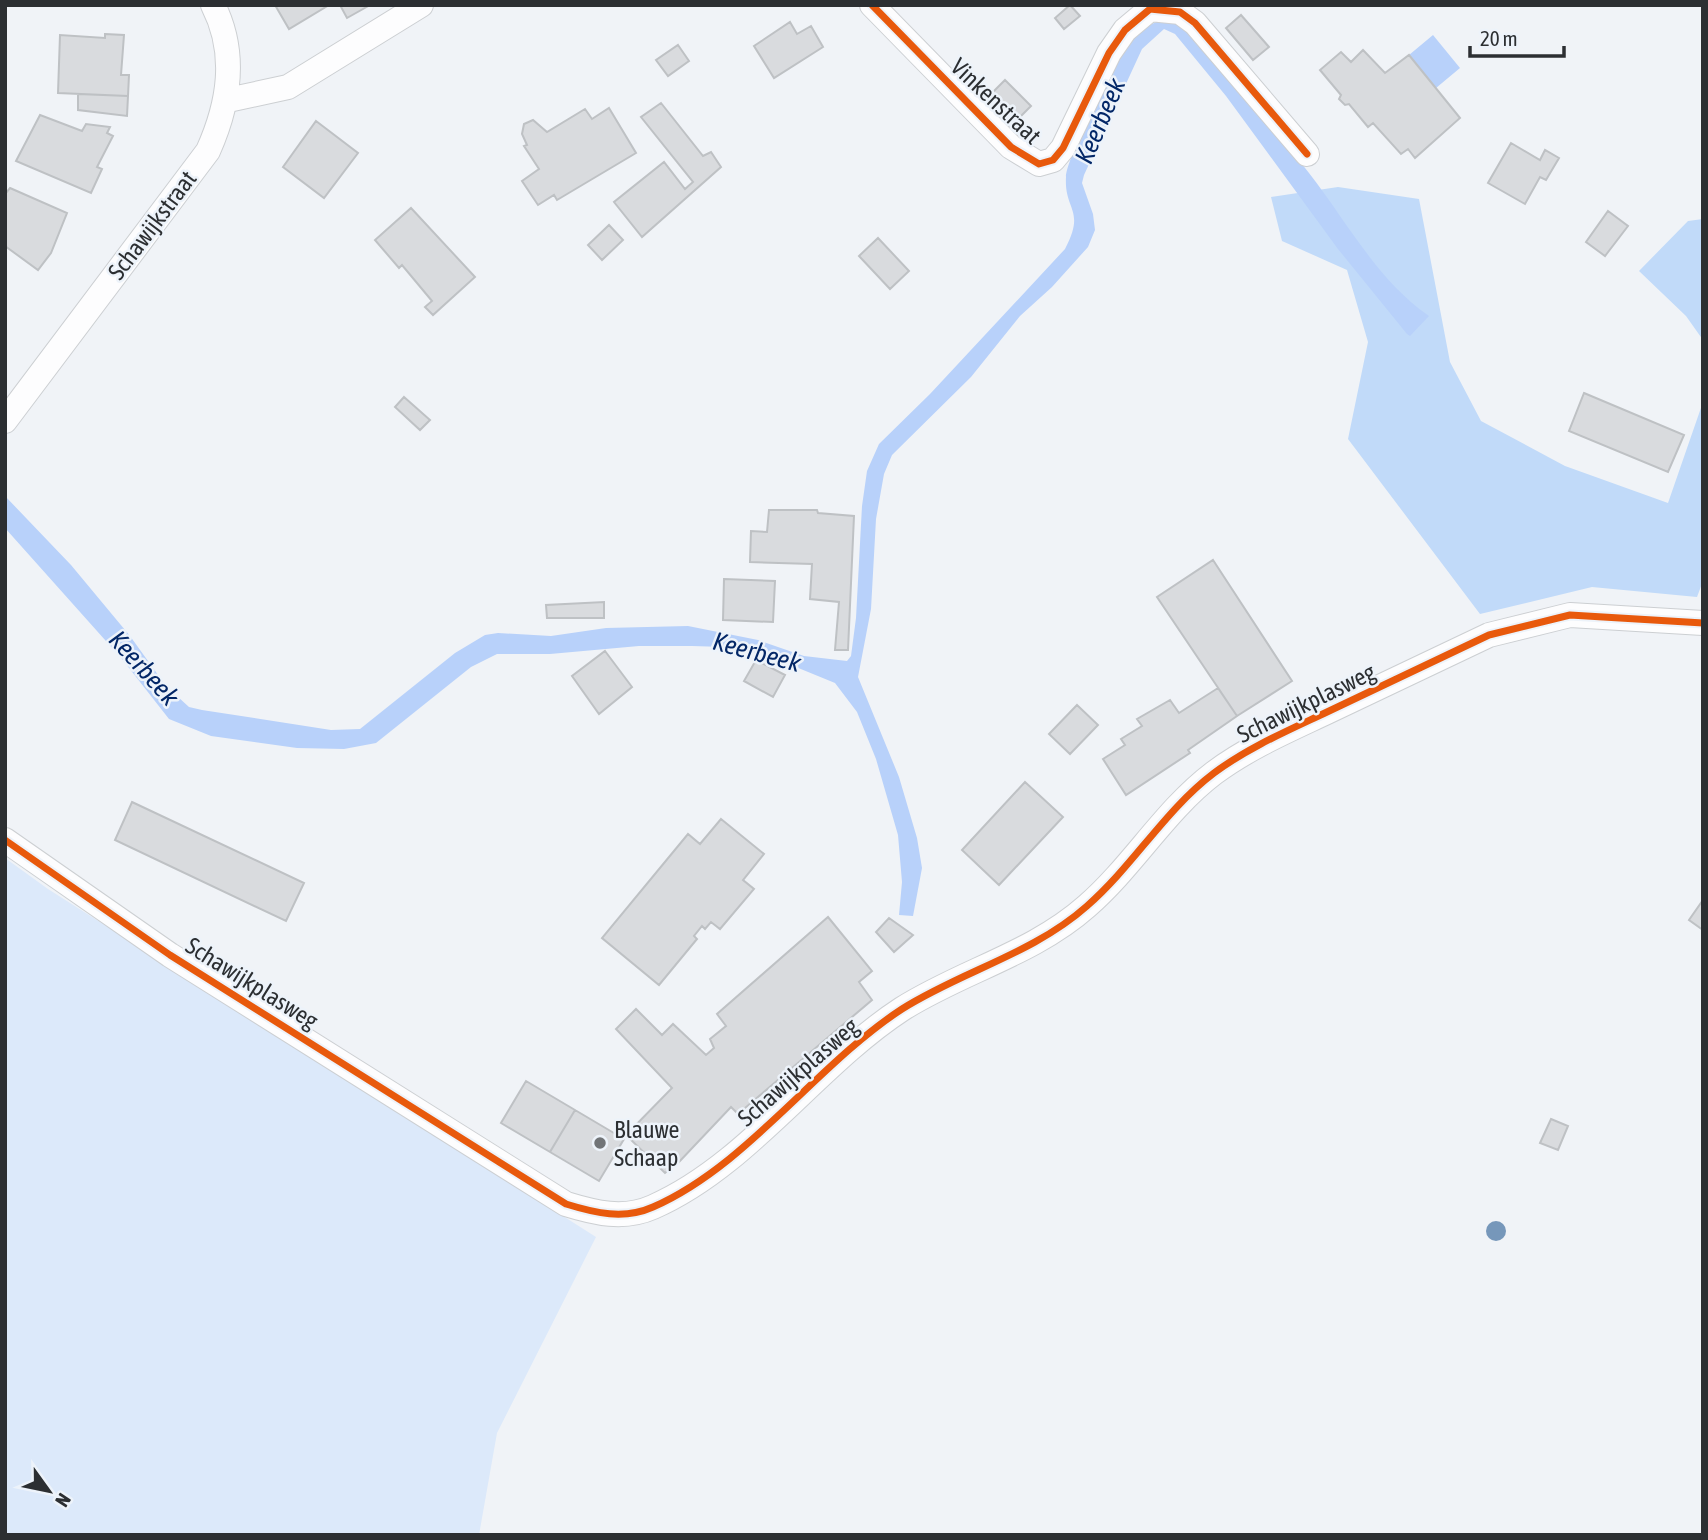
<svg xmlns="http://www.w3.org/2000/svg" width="1708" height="1540" font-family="'Asap Condensed',sans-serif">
	<rect width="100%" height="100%" fill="#f0f3f7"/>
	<path fill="#dce9fa" d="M5,858L48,889L596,1237L497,1433L479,1535H5Z"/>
	<path fill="#c1daf9" d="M1338,187L1419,199L1450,362L1481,421L1565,466L1668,503L1703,402V581L1697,597L1592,587L1480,614L1348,439L1368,342L1347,270L1282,241L1271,197Z
		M1703,219V340L1686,316L1639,271L1688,221Z"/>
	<path fill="#b8d1fa" d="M1172,19L1188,30C1228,78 1271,124 1309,173C1348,223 1377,280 1429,316L1410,336L1407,334L1338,249L1226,96L1175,34L1164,29L1142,49L1084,175L1082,183L1093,214L1095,230L1088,247L1052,287L1020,316L971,377L892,455L884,474L876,519L871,609L858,677L899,777L917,838L922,868L913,916L899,915L902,882L898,835L876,759L857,712L835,683L769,656L724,647L692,646H639L550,654H497L471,667L376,743L344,749L297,748L211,736L169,719L122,659L5,528V496L71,565L130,636L166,686L189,707L202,710L331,730L360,729L455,653L485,635L498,633L551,636L606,628L688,626L758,640L804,656L847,661L851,656L856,618L862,506L867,471L879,444L930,394L1065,249C1086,209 1064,211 1066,177C1066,159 1117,55 1131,40C1143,27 1155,20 1172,19Z
		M1433,35L1460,68L1436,88L1409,55Z"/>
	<path fill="#d9dbde" stroke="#bec1c4" stroke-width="2" d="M275,5H329L289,29Z
		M340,5H370L347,18Z
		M1070,5L1080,16L1064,29L1055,18Z
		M1241,15L1269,47L1253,60L1226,28Z
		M790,22L797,34L811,26L823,47L774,78L754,46Z
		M105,34L124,35L121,75H129L128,96L58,93L60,35L105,38Z
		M678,45L689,61L668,76L656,60Z
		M1363,50L1385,73L1409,55L1460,118L1415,158L1408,149L1401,154L1373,123L1368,127L1349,104L1345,105L1339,99L1341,95L1320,70L1341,52L1351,62Z
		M1005,80L1031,106L1007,130L981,104Z
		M78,94L128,96L127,116L78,110Z
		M661,103L703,156L711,152L721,167L642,237L614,202L664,162L685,189L693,182L641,117Z
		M609,108L636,153L557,200L554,195L538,205L522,181L539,169L524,146L527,145L522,134L524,124L533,120L547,132L585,109L592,119Z
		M40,115L82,131L86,124L110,127L107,133L113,136L97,167L102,169L91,193L16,161Z
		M316,121L358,153L324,198L283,167Z
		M1511,143L1540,160L1545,150L1559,158L1546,180L1540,177L1525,204L1488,183Z
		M10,188L67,213L51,253L38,270L5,246V194Z
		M411,208L475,277L433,315L425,307L432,301L402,265L399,268L375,240Z
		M1608,211L1628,226L1605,256L1586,242Z
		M609,225L623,240L602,260L588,245Z
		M878,238L909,271L890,289L859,256Z
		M1584,393L1684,435L1668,472L1569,431Z
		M404,397L430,420L420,430L395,407Z
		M769,510H817L818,513L854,516L848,650H835L839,602L810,599L812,564L750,562L751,531L767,532Z
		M1213,560L1292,681L1237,716L1157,597Z
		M724,579L775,581L773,622L723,620Z
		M604,602V618H547L546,605Z
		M605,651L632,687L599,714L572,676Z
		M756,660L785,675L773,697L744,681Z
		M1218,688L1237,716L1188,750L1190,753L1126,795L1103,759L1125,745L1121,739L1142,726L1137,719L1170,700L1179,713Z
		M1077,705L1098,725L1070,754L1049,734Z
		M1025,782L1063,817L999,885L962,850Z
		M132,802L304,883L286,921L115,840Z
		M721,819L764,854L743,880L754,889L720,929L711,922L705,929L702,926L694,936L697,939L659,985L602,938L688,834L700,844Z
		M1703,900V930L1689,920Z
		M828,917L872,971L859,982L872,1000L738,1114L731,1107L679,1162L665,1173L626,1135L672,1088L616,1029L636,1009L662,1035L673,1024L706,1055L714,1048L710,1039L726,1026L717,1014Z
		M889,918L913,935L894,952L876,932Z
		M526,1081L575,1110L550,1152L501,1123Z
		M575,1110L624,1139L599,1181L550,1152Z
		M1551,1119L1568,1126L1558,1150L1540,1143Z"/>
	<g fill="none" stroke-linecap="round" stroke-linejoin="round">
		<defs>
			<path id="street" d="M872,5L1011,147L1039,164L1053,160L1063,148L1109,53L1125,30L1150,9L1180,12L1195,23L1307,154
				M228,100L288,87L421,5
				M5,421L208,151C229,104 238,54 213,5
				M5,840L170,955L566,1204C595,1213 624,1220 653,1207C747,1166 816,1065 902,1009C962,971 1033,954 1087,906C1133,866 1165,810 1214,773C1249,747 1289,730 1327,712C1381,686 1435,661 1489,635L1570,615L1703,623"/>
		</defs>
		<use href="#street" stroke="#cccfd2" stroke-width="26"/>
		<use href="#street" stroke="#fdfdfe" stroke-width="24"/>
		<defs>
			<path id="cycleway" d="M872,5L1011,147L1039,164L1053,160L1063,148L1109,53L1125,30L1150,9L1180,12L1195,23L1307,154
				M5,840L170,955L566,1204C595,1213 624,1220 653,1207C747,1166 816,1065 902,1009C962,971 1033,954 1087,906C1133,866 1165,810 1214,773C1249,747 1289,730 1327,712C1381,686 1435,661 1489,635L1570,615L1703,623"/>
		</defs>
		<use href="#cycleway" stroke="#edf3fa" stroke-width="11"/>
		<use href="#cycleway" stroke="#e8590c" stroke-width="7"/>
	</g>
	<circle fill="#7697ba" cx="1496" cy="1231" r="10"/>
	<circle fill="#717477" stroke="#edf3fa" stroke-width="2.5" cx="600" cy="1143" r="7"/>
	<g text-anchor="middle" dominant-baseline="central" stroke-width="5" stroke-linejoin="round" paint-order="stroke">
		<g font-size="24" fill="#2c2f32" stroke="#edf3fa">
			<text transform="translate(996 101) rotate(43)">Vinkenstraat</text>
			<text transform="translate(152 225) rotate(-53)">Schawijkstraat</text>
			<text transform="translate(1306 703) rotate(-26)">Schawijkplasweg</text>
			<text transform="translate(252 983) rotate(32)">Schawijkplasweg</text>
			<text transform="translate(798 1072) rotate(-41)">Schawijkplasweg</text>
		</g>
		<g font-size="24" fill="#2c2f32" stroke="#edf3fa" text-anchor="start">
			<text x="614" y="1129">Blauwe<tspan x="614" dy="28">Schaap</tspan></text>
		</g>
		<g font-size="26" font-style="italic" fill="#032767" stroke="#edf3fa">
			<text transform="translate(1100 121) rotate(-67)">Keerbeek</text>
			<text transform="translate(757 652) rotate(15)">Keerbeek</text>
			<text transform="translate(144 668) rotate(48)">Keerbeek</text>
		</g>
	</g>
	<rect width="1708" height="1540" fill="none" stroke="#2c2f32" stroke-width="14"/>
	<g transform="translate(49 1491) rotate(123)" stroke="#edf3fa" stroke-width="5" paint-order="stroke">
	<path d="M0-5L12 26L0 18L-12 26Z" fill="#2c2f32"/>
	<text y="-10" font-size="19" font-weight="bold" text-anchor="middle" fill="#2c2f32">N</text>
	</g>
	<path d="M1470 46v10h94v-10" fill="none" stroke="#2c2f32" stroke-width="3.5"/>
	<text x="1480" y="46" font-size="21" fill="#2c2f32" stroke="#edf3fa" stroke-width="5" paint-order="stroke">20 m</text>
</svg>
